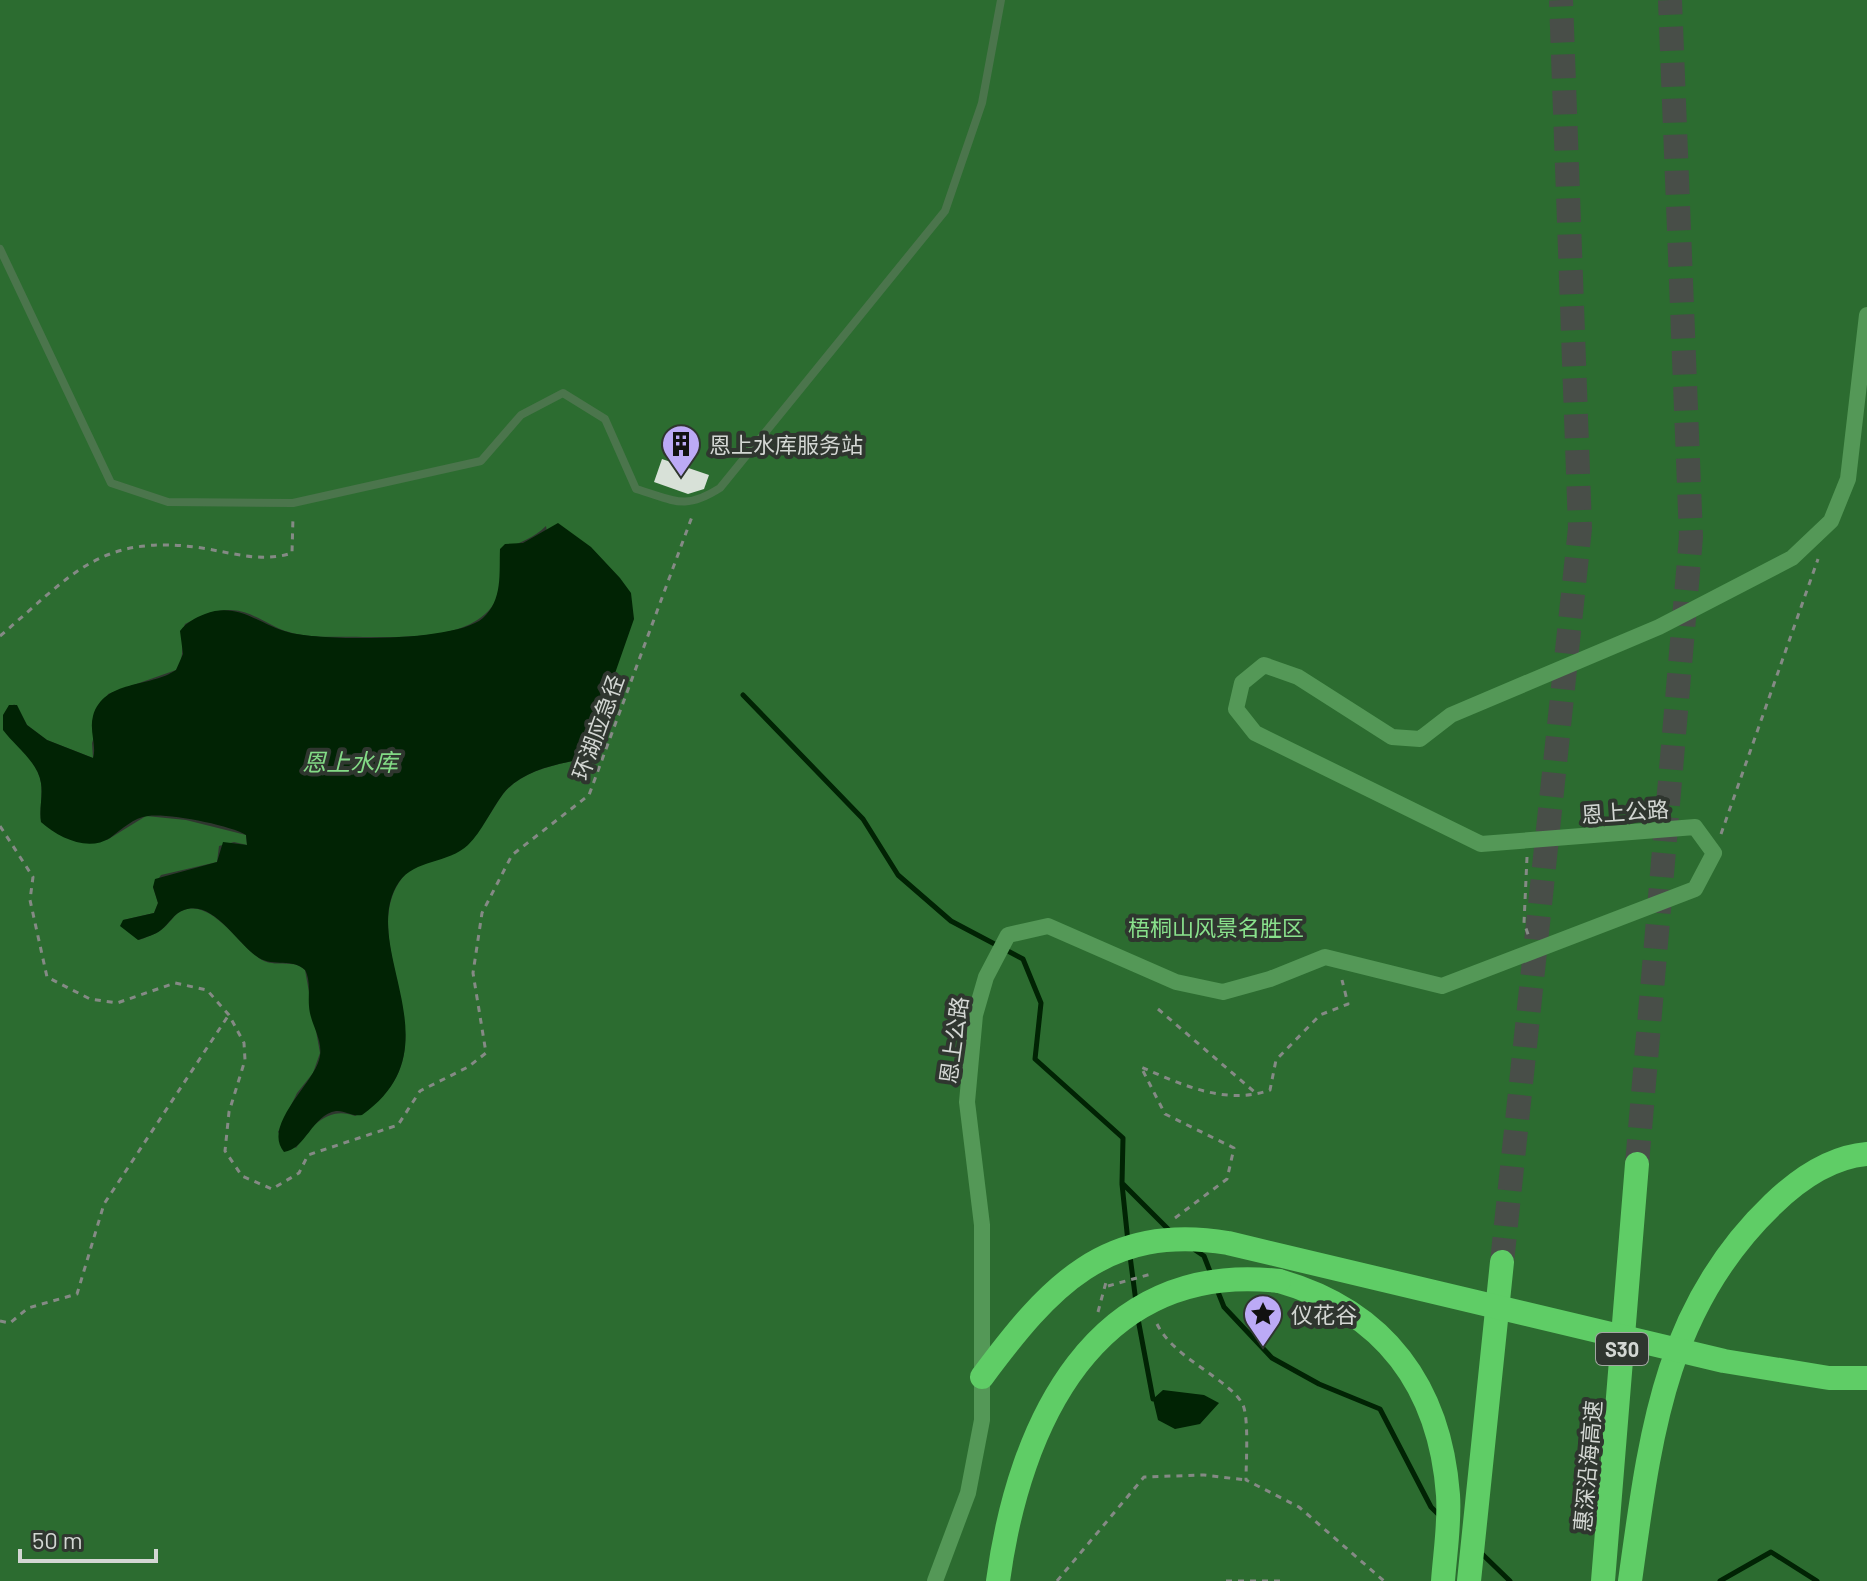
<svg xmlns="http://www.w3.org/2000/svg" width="1867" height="1581" font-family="Barlow,'Noto Sans SC',sans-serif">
	<rect width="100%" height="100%" fill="#2f362f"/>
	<path fill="#2c6c30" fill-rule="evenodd" d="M0,0H1867V1581H0ZM546,526L586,759C558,763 521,771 503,794C495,805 488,820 478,828C454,845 414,858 398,884C357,952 463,1057 355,1116C328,1106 311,1126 296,1148L278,1132L297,1093L313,1073L320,1053L305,970C294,959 278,967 264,961C242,951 214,899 184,910C174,913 170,924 161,930C155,935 146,937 139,940L123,920L154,913L158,903L153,887L161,875L217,862L219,846L234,842L247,845L246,835L186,820L146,816L107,840L66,838L41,822C39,808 43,797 41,783C38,762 16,745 3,729L14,704L27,725L47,740L93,758L92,743L108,694L176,670C187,656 179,639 185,624C201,616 214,609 232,610C253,611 270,627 289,632C311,639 341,636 363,637C421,637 516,642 500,554C515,542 531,541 546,526Z"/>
	<path fill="#012304" d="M558,523L591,547L620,578L631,593L634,619L585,759C559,763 520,771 503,794C491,810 482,831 468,845C448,864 415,859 399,882C356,946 460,1046 362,1115C352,1117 345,1110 336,1111C312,1115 306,1149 284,1152C262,1126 312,1085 319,1060C325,1041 310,1025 309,1006C308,994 311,981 305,970C293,958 274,967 259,958C238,946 214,899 184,910C174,913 169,924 161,930C155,935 146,937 138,940L120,926L123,920L154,913L158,903L153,887L155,879L217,862L223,842L247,845L246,835C230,825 168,813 148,816C134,817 121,830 110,838C88,852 59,838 41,822C39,808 43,797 41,783C38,762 15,746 3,730V715L9,705H17L27,725L47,740L93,758C97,746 89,731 93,716C104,679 150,688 176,670L183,654L180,631C187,622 195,618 205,614C239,601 260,626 291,633C327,641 456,642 483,618C503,600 499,573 500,549L505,544L523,543Z
		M1163,1390L1204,1395L1219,1403L1200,1424L1175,1429L1158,1420L1153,1399Z"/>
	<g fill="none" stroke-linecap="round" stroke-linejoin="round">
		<path stroke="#012304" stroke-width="5" d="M743,695L863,819L898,875L951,921L1023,959L1041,1003L1035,1059L1123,1138L1122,1183L1171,1232
			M1122,1184L1128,1242
			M1195,1250L1204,1256L1211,1274
			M1130,1256L1136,1302
			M1216,1287L1224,1307L1272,1358L1319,1384L1380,1409L1431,1507L1440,1516
			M1138,1319L1153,1399
			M1480,1552L1510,1581
			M1720,1581L1771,1552L1817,1581"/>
	</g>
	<path fill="#d8e1d8" d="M662,459L709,475L704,489L688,494L654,482Z"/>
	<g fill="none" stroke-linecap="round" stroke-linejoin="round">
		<path stroke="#484e48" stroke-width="24" stroke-dasharray="24 12" stroke-linecap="butt" d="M1637,1164L1691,537L1670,0
			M1502,1262L1580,528L1561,0"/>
		<path stroke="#858a85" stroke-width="3" stroke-dasharray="6 6" stroke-linecap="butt" d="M0,636C72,575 100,533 202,548C233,553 262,563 292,553L293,517
			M0,826L33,877L30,900L47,977L90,999L117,1003L175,983L207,990L229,1015L244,1043L245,1060L229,1112L225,1151L242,1176L272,1189L299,1173L308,1155L398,1125L420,1091L468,1067L486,1053L473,973L482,913L512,855L589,795L693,514
			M1721,834L1818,559
			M1527,857L1524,923L1529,937
			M1158,1009L1258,1095
			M1175,1218L1227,1179L1234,1148L1165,1114L1141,1067C1180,1084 1226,1106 1270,1090L1276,1060L1320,1015L1348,1004L1342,980
			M1108,1286L1151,1274L1152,1277
			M1098,1312L1106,1282
			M0,1321L10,1323L28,1308L77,1294L104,1204L228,1016
			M1157,1324C1174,1359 1230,1379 1243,1405C1249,1419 1246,1463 1246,1480L1299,1507L1384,1581
			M1057,1581L1144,1477L1204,1475L1246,1480
			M1226,1581H1280"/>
		<path stroke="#4b754c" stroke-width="8" d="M0,249L111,483L168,502L293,503L481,461L521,415L563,393L605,419L636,489C674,500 684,511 720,488L945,211L982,103L1001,0"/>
		<path stroke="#549857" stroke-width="16" d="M935,1581L968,1493L982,1420V1225L967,1102L975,1015L986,977L1008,935L1048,926L1176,982L1223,992L1270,979L1325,957L1442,986L1695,889L1714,853L1695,827L1481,844L1255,733L1236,709L1242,683L1264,665L1298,677L1392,737L1420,739L1451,715L1659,627L1792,558L1831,521L1848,479L1867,315"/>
		<path stroke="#5fcd66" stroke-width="24" d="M1279,1281C1385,1311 1440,1387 1448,1495C1450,1523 1445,1553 1443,1581
			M1469,1581L1502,1262
			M1603,1581L1637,1164
			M1630,1581C1650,1439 1663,1309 1773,1204C1799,1179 1830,1157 1867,1154"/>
		<path stroke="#5fcd66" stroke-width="24" d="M982,1377C1049,1287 1105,1223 1228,1243L1724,1361L1829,1378H1867
			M998,1581C1019,1424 1095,1260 1279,1281"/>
	</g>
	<defs>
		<symbol id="building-pin" viewBox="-11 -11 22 30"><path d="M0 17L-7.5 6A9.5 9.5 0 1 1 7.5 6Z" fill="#bcaaf6" stroke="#2f362f"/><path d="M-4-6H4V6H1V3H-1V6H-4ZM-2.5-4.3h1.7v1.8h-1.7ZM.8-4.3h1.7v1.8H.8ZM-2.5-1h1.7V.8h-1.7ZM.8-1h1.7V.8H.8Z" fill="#111"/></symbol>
		<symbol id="sight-pin" viewBox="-11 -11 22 30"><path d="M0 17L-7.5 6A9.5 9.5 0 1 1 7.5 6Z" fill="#bcaaf6" stroke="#2f362f"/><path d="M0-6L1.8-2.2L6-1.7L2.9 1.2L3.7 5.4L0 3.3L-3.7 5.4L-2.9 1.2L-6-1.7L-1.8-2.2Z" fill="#111"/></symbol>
	</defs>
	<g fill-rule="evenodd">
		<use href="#building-pin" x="659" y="422" width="44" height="60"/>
		<use href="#sight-pin" x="1241" y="1292" width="44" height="60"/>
	</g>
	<g text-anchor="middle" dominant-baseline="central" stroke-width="8" stroke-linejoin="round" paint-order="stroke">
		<rect fill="#2f362f" stroke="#a2a7a2" stroke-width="2" x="1596" y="1333" width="52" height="32" rx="6"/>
		<g font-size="20" font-weight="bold" fill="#d3d7d3">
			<text x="1622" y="1349">S30</text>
		</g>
		<g font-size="22" fill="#d3d7d3" stroke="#2f362f" text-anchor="start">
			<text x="709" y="444">恩上水库服务站</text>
			<text x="1291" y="1314">仪花谷</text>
		</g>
		<g font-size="22" fill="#d3d7d3" stroke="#2f362f">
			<text transform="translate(597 727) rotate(-70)">环湖应急径</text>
			<text transform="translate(1625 811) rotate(-4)">恩上公路</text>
			<text transform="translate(953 1040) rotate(-82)">恩上公路</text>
			<text transform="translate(1587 1466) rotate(-85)">惠深沿海高速</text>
		</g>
		<g font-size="22" fill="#89e18c" stroke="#2f362f">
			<text x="1216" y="927">梧桐山风景名胜区</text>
		</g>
		<g font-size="24" font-style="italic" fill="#83da86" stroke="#2f362f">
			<text x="350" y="761">恩上水库</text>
		</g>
	</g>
	<path d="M20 1549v12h136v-12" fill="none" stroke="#d3d7d3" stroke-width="4"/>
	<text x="32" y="1549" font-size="24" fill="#d3d7d3" stroke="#2f362f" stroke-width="6" paint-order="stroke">50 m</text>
</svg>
